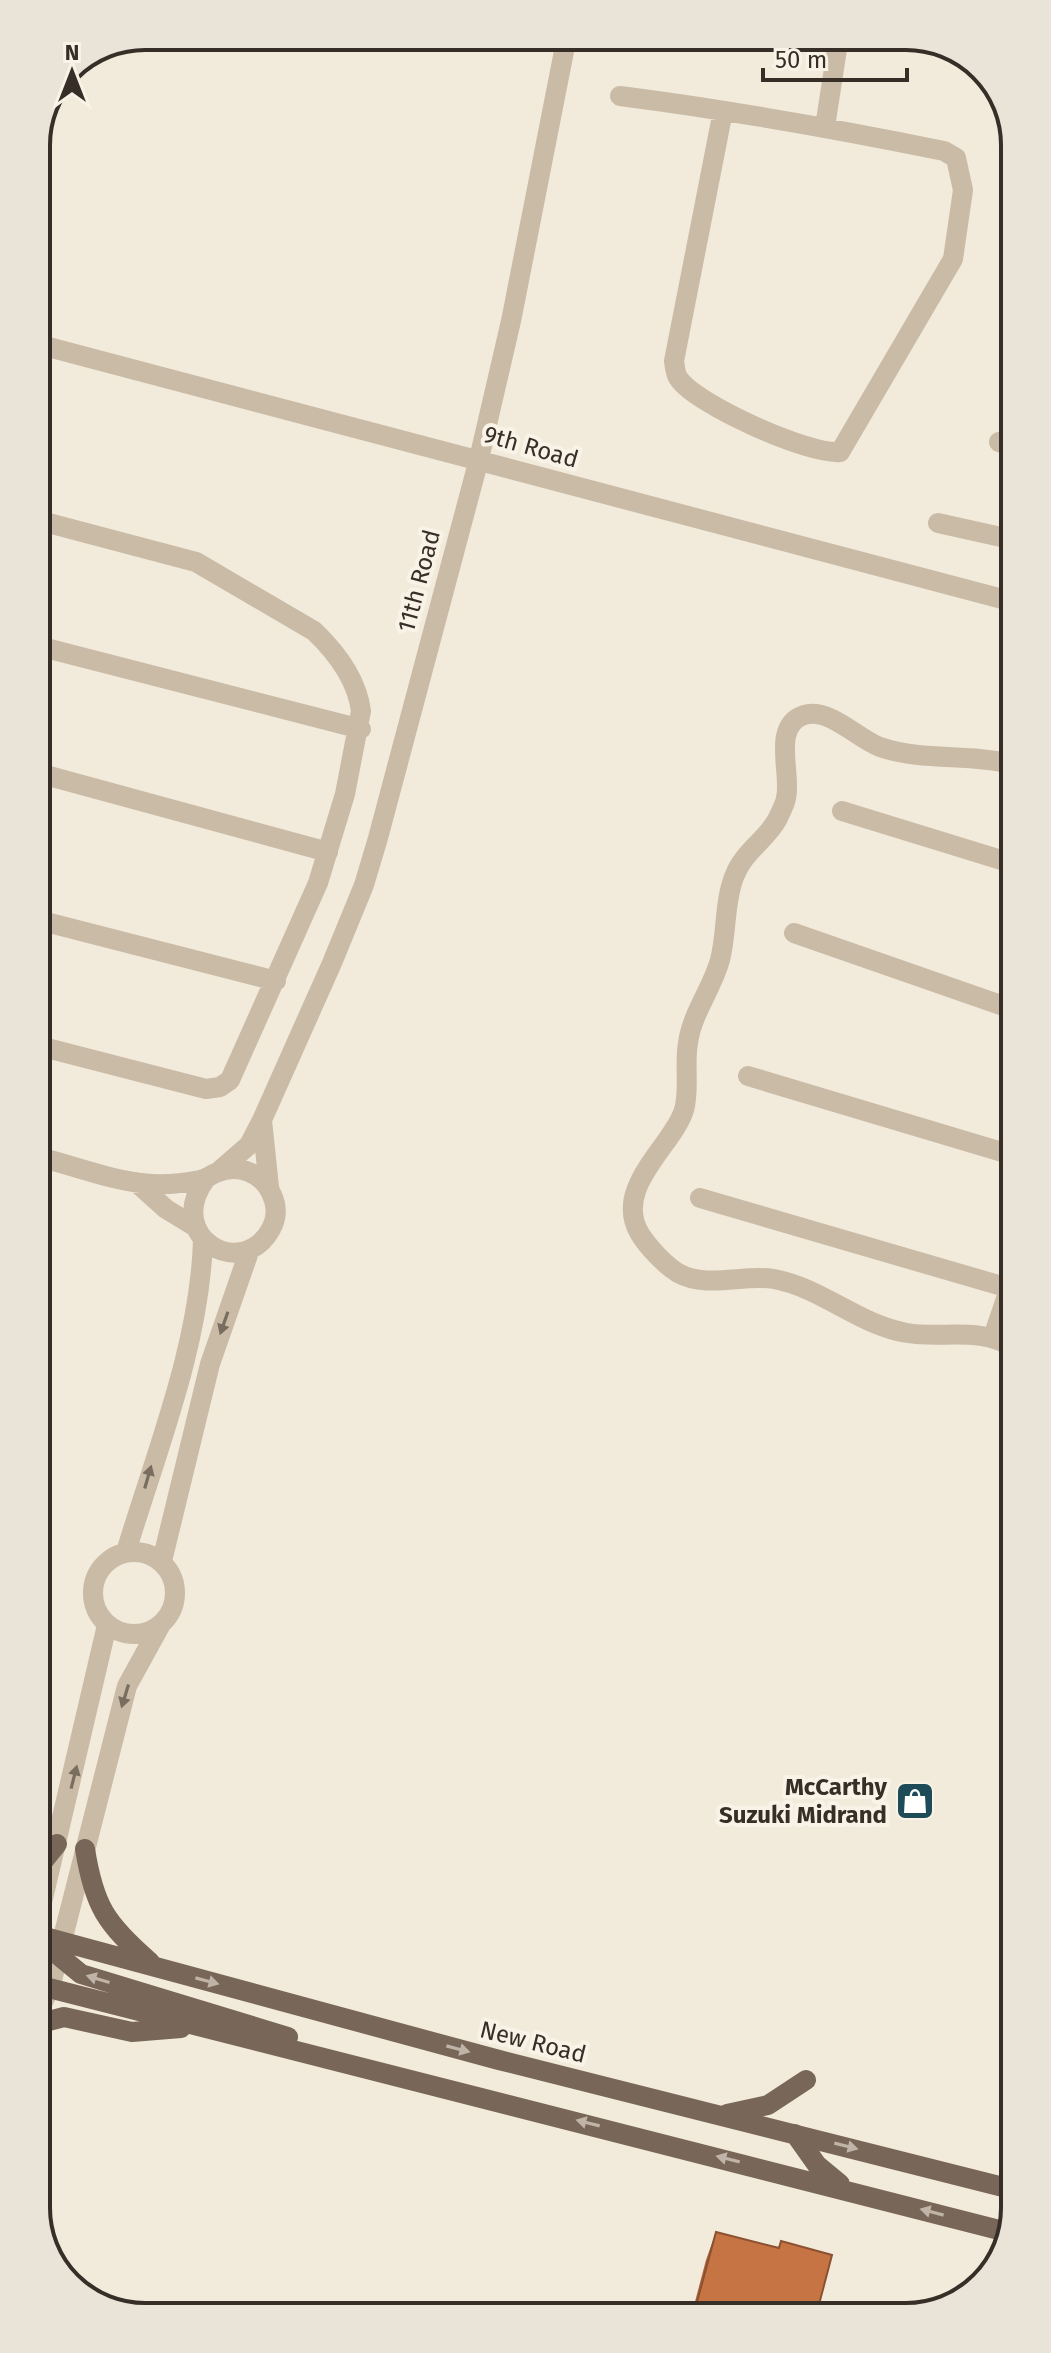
<svg xmlns="http://www.w3.org/2000/svg" width="1051" height="2353" font-family="'Fira Sans',sans-serif">
	<rect width="100%" height="100%" fill="#f2eadb"/>
	<g fill="none" stroke-linecap="round" stroke-linejoin="round">
		<path stroke="#cabba6" stroke-width="20" d="M620,96C729,110 836,129 944,151L956,158L963,190L953,259L840,452C809,455 697,405 679,379C675,374 675,367 674,361L723,111
			M825,127L839,36
			M37,344L1010,601
			M999,442L1010,445
			M37,520L196,562L314,631C336,652 357,680 361,711L345,794L318,883L230,1080L220,1087L206,1089L39,1046
			M938,523L1010,539
			M38,646L361,729
			M1011,764C968,753 924,762 880,747C858,739 829,707 804,715C771,726 792,774 786,798C785,805 780,813 777,820C765,841 743,852 734,877C724,903 727,933 720,960C712,989 692,1013 688,1043C684,1065 690,1089 684,1110C673,1146 612,1188 640,1234C648,1247 665,1265 678,1273C707,1289 743,1274 774,1279C822,1288 859,1325 907,1333C942,1339 982,1326 1013,1348
			M38,773L328,852
			M842,811L1011,863
			M38,920L276,981
			M794,933L1012,1009
			M748,1076L1012,1155
			M262,1120L269,1187
			M39,1157C75,1166 114,1182 152,1184C167,1185 185,1183 200,1180C207,1179 210,1175 216,1173C238,1163 263,1173 272,1195C277,1206 277,1218 271,1229C242,1282 164,1237 205,1180
			M218,1172L249,1145L262,1120L332,963L364,885L378,838L479,459L511,321L567,36
			M136,1182L166,1209L194,1226
			M700,1198L1012,1289
			M993,1337L1012,1281
			M93 1593a41 41 0 1 1 82 0a41 41 0 1 1-82 0Z
			M126,1552C156,1452 200,1345 203,1240
			M162,1561L210,1364L250,1249
			M41,1907L107,1625
			M41,2006L50,1988L127,1686L160,1626"/>
		<path stroke="#786758" stroke-width="20" d="M85,1849C94,1906 106,1924 150,1962
			M41,1864L57,1844
			M41,1936L499,2060L1015,2190
			M41,1941L81,1974L288,2037
			M41,1986L1007,2232
			M41,2023L64,2017L132,2032L181,2028
			M727,2114L768,2105L806,2080
			M795,2134L817,2165L840,2184"/>
	</g>
	<path fill="#aa643a" d="M716,2232L778,2248L781,2241L817,2312L692,2313L706,2260Z"/>
	<path fill="#c67444" stroke="#8b5130" stroke-width="2" d="M716,2232L779,2248L781,2241L832,2255L817,2312L694,2313Z"/>
	<defs><path id="oneway-solid" d="M-6-.8H1V-3.2L6.5 0L1 3.2V.8H-6Z" transform="scale(2)"/></defs>
	<g fill="#796d60">
		<use href="#oneway-solid" transform="translate(224 1323) rotate(109)"/>
		<use href="#oneway-solid" transform="translate(148 1477) rotate(-74)"/>
		<use href="#oneway-solid" transform="translate(125 1696) rotate(107)"/>
		<use href="#oneway-solid" transform="translate(74 1777) rotate(-76)"/>
	</g>
	<g fill="#bfb4a7">
		<use href="#oneway-solid" transform="translate(98 1979) rotate(-163)"/>
		<use href="#oneway-solid" transform="translate(207 1981) rotate(15)"/>
		<use href="#oneway-solid" transform="translate(458 2049) rotate(15)"/>
		<use href="#oneway-solid" transform="translate(588 2123) rotate(-166)"/>
		<use href="#oneway-solid" transform="translate(846 2146) rotate(14)"/>
		<use href="#oneway-solid" transform="translate(728 2159) rotate(-166)"/>
		<use href="#oneway-solid" transform="translate(932 2212) rotate(-165)"/>
	</g>
	<defs>
		<symbol id="shop-square" viewBox="-11 -11 22 22"><rect x="-9" y="-9" width="18" height="18" rx="4" fill="#1d4c58" stroke="#f9f3e7"/><path d="M-5-2.5h2.3a2.7 3.5 0 0 1 5.4 0H5L5.5 6h-11ZM-1.5-2.5h3a1.5 2.3 0 0 0-3 0Z" fill="#fff"/></symbol>
	</defs>
	<g fill-rule="evenodd">
		<use href="#shop-square" x="893" y="1779" width="44" height="44"/>
	</g>
	<g text-anchor="middle" dominant-baseline="central" stroke-width="8" stroke-linejoin="round" paint-order="stroke">
		<g font-size="24" fill="#362e27" stroke="#f9f3e7">
			<text transform="translate(531 447) rotate(16)">9th Road</text>
			<text transform="translate(419 581) rotate(-75)">11th Road</text>
			<text transform="translate(533 2042) rotate(14)">New Road</text>
		</g>
		<g font-size="24" font-weight="bold" fill="#362e27" stroke="#f9f3e7" text-anchor="end">
			<text x="887" y="1787">McCarthy<tspan x="887" dy="28">Suzuki Midrand</tspan></text>
		</g>
	</g>
	<path d="M0 0H1051V2353H0ZM145 50H906A95 95 0 0 1 1001 145V2208A95 95 0 0 1 906 2303H145A95 95 0 0 1 50 2208V145A95 95 0 0 1 145 50Z" fill="#e9e3d8" fill-rule="evenodd"/>
	<path fill="none" stroke="#362e27" stroke-width="4" d="M145 50H906A95 95 0 0 1 1001 145V2208A95 95 0 0 1 906 2303H145A95 95 0 0 1 50 2208V145A95 95 0 0 1 145 50Z"/>
	<g transform="translate(72 72)" stroke="#f9f3e7" stroke-width="6" paint-order="stroke">
	<path d="M0-6L14 30L0 20L-14 30Z" fill="#362e27"/>
	<text y="-12" font-size="22" font-weight="bold" text-anchor="middle" fill="#362e27">N</text>
	</g>
	<path d="M763 68v12h144v-12" fill="none" stroke="#362e27" stroke-width="4"/>
	<text x="775" y="68" font-size="24" fill="#362e27" stroke="#f9f3e7" stroke-width="6" paint-order="stroke">50 m</text>
</svg>
